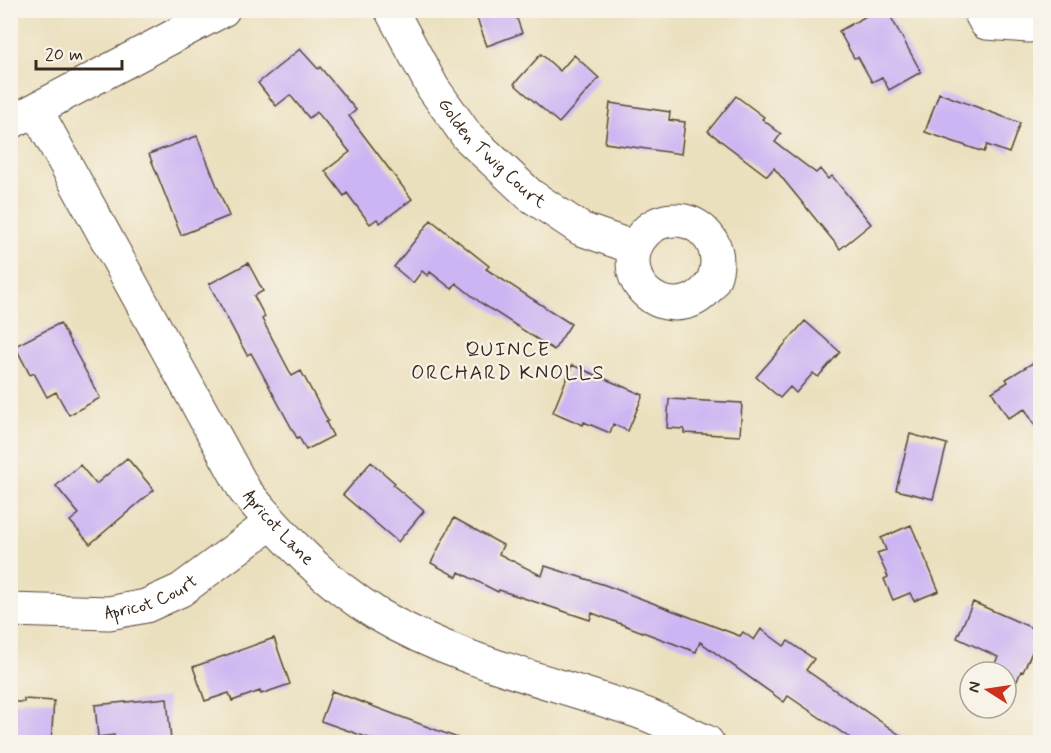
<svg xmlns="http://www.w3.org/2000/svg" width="1051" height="753" font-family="Mynerve,sans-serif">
	<rect width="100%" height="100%" fill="#f7f3e8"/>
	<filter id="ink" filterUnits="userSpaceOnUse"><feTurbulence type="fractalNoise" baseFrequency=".0167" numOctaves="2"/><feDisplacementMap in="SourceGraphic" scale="12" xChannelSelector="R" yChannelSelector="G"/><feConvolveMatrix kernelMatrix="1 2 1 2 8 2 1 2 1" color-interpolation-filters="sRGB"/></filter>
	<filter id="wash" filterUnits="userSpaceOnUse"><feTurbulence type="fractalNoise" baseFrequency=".008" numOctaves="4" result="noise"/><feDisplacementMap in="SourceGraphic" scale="24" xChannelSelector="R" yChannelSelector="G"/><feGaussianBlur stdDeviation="1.35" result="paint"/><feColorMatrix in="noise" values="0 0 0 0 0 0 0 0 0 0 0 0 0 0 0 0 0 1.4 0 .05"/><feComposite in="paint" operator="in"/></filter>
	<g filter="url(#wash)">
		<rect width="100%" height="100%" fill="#ebe0be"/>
		<g id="blocks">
			<path fill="#ccb5f3" d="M474,10H514L522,33L487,46Z
				M877,10H887L921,72L889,90L882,77L872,82L858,57L854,58L839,31Z
				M300,49L318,69L320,67L356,110L349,116L412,199L380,223L377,219L370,224L347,193L344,196L325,171L350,152L317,112L309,118L290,95L276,106L258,83Z
				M541,54L560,71L574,55L599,78L559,123L514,84Z
				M939,93L1020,123L1009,153L987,145L984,152L925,132Z
				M736,96L764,117L762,119L781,134L775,142L816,173L820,169L828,179L832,176L871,224L840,249L774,168L767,176L708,131Z
				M610,103L670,112L669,120L685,122L681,154L605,143Z
				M197,136L229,216L181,235L149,154Z
				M431,220L489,266L486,269L571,324L554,350L481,303L456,283L452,289L430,272L428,276L422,271L413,283L394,267Z
				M248,263L263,291L254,296L265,317L262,319L292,376L301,371L328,421L326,422L333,436L306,450L299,437L297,438L251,353L247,355L209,284Z
				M805,321L840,352L818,377L813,373L796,393L790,387L780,398L756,377Z
				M60,323L100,398L69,415L56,392L47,397L34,373L30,375L15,346Z
				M1041,358V436L1025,409L1008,418L992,392L1008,382L1006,379Z
				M572,365L643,395L628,431L613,424L610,433L584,422L583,425L553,412Z
				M669,399L742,403L740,436L684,433V429L667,428Z
				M910,434L947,444L933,499L896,490Z
				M127,458L154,490L90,544L70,521L79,514L56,486L80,465L96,484Z
				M371,462L395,483L393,485L424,511L398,542L343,495Z
				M454,518L503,545L499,554L542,576L545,566L605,585L740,636L743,632L754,640L761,629L784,646L788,641L814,659L806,670L910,742H856L788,696L784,702L700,642L696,652L592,613L590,620L499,590L498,592L459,572L457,577L431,563Z
				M911,525L939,591L914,601L910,593L893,600L884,579L888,577L877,553L886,550L881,538Z
				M973,602L1041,632L1023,672L1021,671L1017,681L1006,675V672H999L992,669L998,657L957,638Z
				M274,638L290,684L261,694L260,691L232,701L229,693L205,701L193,667Z
				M332,691L463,740V742H380L321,721Z
				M167,698L171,741L141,742V740L115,742L114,735L98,737L95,705Z
				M24,699L54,701L51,742H10V702H24Z"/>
		</g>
	</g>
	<g filter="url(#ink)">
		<use href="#blocks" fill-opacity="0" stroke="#554536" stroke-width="1.5"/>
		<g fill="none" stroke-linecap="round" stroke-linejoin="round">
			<defs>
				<g id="minor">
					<path id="s1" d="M391,10L433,88L467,136L530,195L581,229L635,248"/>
					<path d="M979,10L986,23L1029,26L1040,10"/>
					<path id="s2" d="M36,110L245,491C283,537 326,583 377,614C460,663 556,682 645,714C666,722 686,733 707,742"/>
					<path d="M10,123L223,10"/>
					<circle cx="675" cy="262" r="42"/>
					<path id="s3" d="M10,610L109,613L146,606L181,590L271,523"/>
				</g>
			</defs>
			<use href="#minor" stroke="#554536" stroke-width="35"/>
			<use href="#minor" stroke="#fff" stroke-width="33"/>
		</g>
	</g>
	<g text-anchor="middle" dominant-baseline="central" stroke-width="4.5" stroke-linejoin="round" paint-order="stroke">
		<g font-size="18" fill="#3b2a1e" stroke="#f7f3e8">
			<text stroke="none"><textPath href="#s1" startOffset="177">Golden Twig Court</textPath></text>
			<text stroke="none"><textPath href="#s2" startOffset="484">Apricot Lane</textPath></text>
			<text stroke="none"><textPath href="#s3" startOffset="144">Apricot Court</textPath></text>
		</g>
		<g font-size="20" letter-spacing="1.5" fill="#3b2a1e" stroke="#f7f3e8">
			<text x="508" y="350">QUINCE<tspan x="508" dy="23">ORCHARD KNOLLS</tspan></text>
		</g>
	</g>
	<rect width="1051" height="753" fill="none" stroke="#f7f3e8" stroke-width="36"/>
	<g transform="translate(988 690) rotate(282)"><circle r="28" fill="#f7f3e8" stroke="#aca397" stroke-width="1.5"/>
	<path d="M0-4.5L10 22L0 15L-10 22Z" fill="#c8321e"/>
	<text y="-9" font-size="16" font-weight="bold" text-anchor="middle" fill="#3b2a1e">N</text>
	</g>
	<path d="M36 60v9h86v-9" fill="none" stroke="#3b2a1e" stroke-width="3"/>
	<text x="45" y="60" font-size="18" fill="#3b2a1e" stroke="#f7f3e8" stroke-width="4.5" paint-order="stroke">20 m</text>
</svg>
